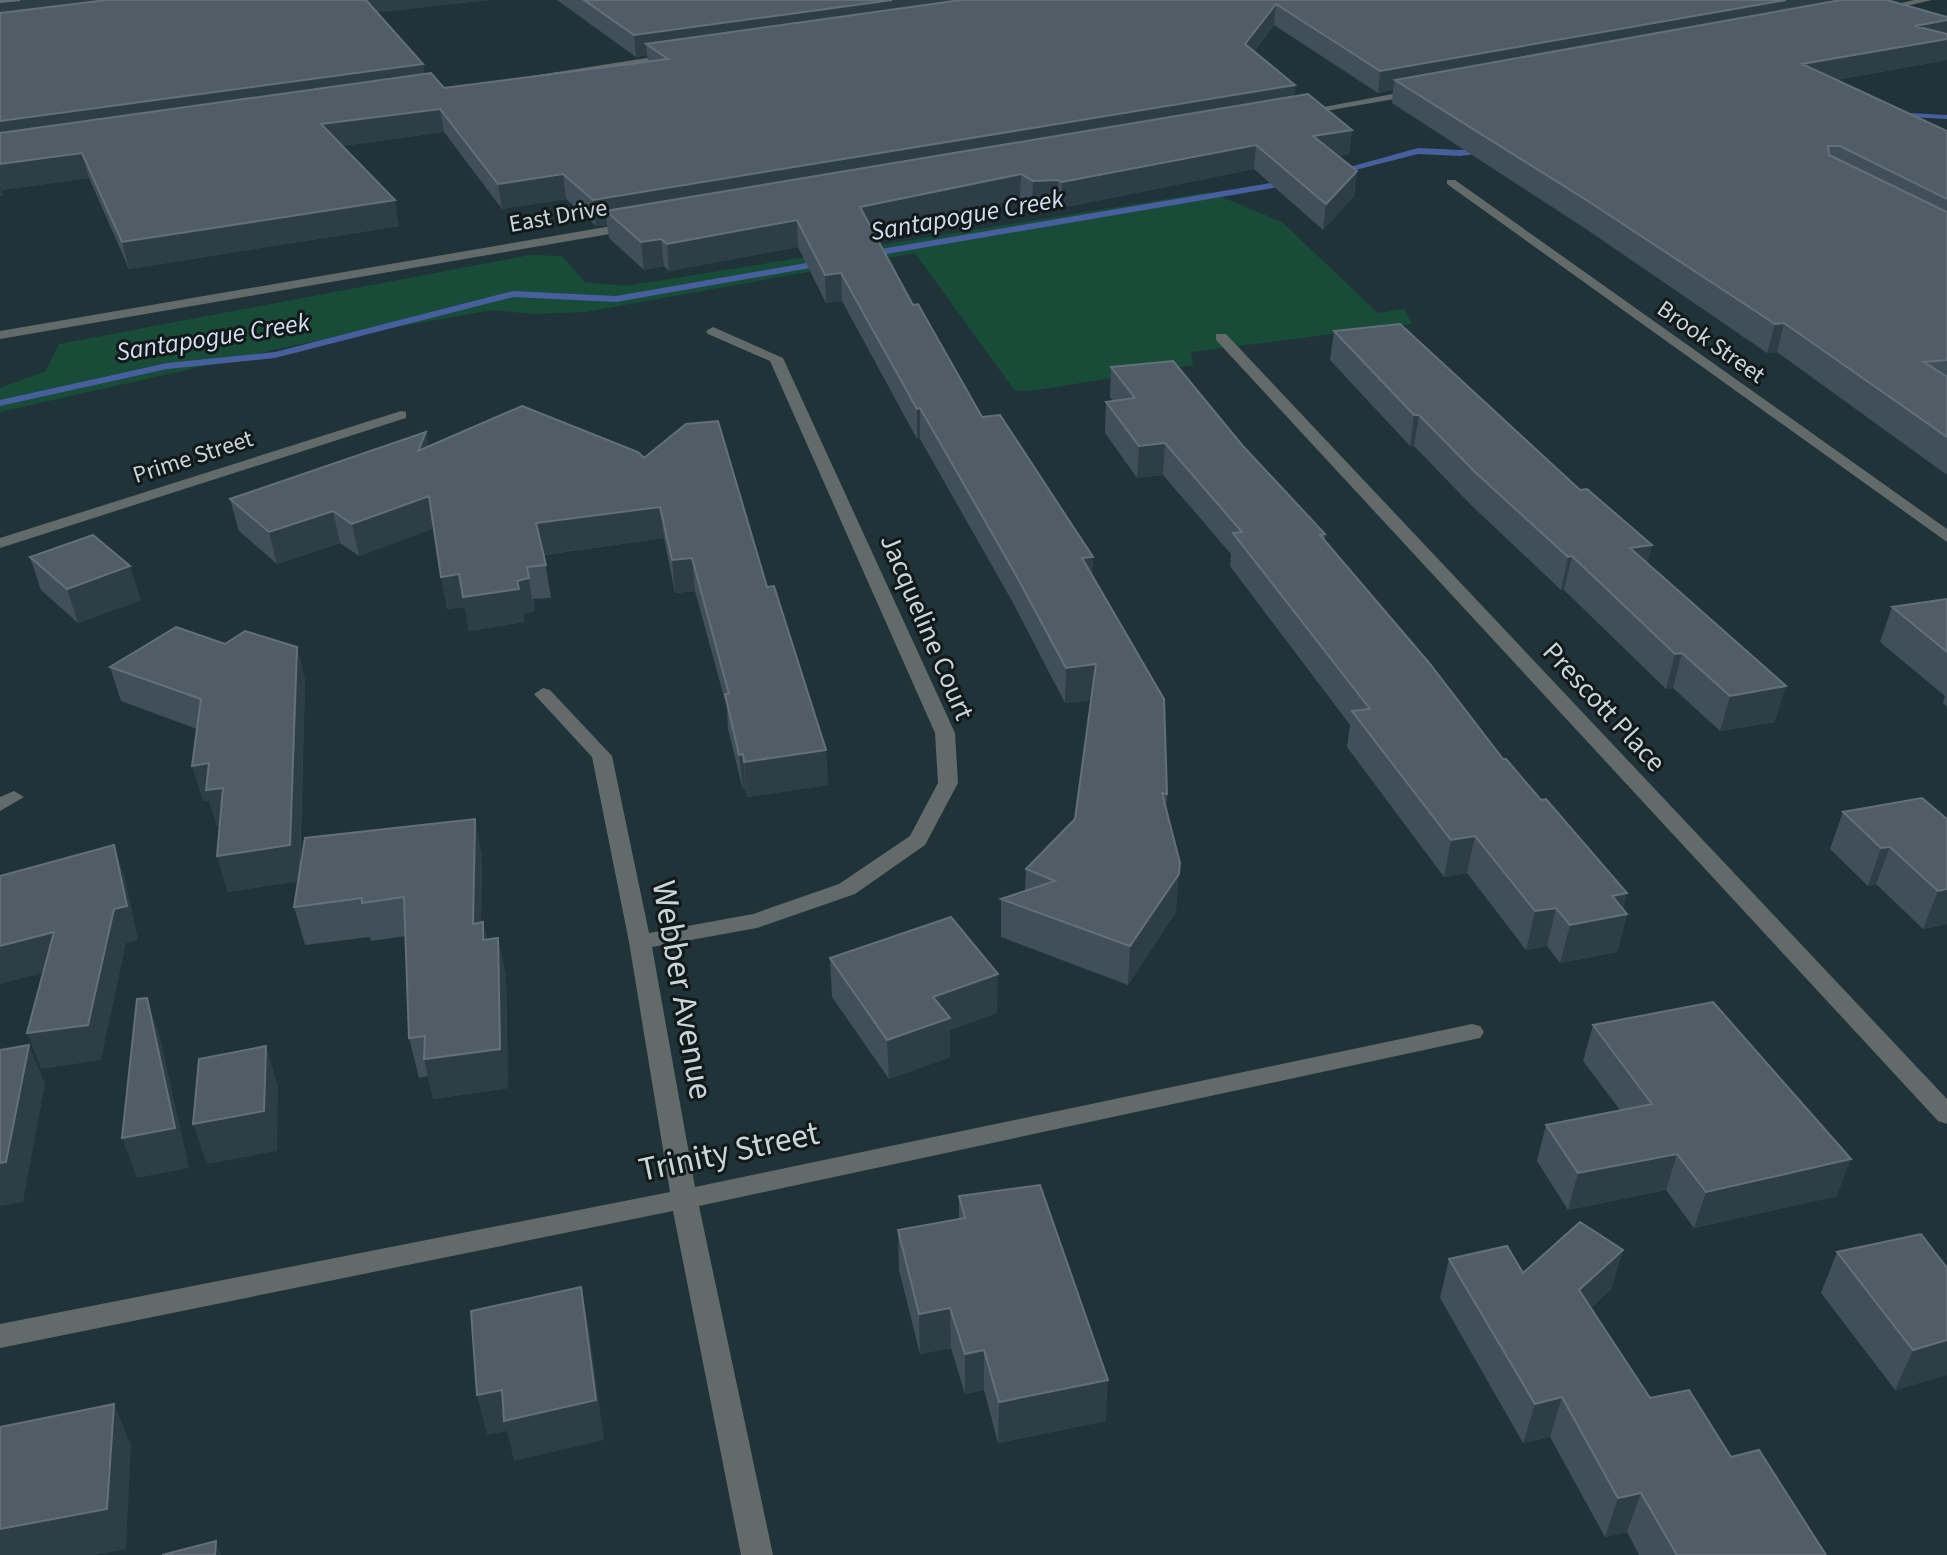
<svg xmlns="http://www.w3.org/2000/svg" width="1947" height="1555" font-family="'Source Sans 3',sans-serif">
	<rect width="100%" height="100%" fill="#203338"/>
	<path fill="#184c38" d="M1210,192L1282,222L1378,313L1404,309L1412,324L1191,352L1193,365L1031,391H1015L915,253L585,312L532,314L492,310L301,344L0,412V388L46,371L59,344L530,255L562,256L585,282L625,286Z"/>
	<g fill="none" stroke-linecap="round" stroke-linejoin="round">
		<path fill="#475f9f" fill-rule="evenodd" d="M1890,112L1947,115V119L1893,116Z
			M1490,147L1493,148V152L1460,156L1418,154L1332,176L1328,173L1418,148L1460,150Z
			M1294,179L1299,182L1297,184L863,258L858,255L863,252Z
			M829,259L834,262L833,264L616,302L513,297L275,358L167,369L0,406V400L167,363L275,352L513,291L616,296Z"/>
		<path fill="#626b6a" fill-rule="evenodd" d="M1914,0H1932L1880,12L1876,9Z
			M672,54L675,59L537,79L532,76Z
			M1419,89L1423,90V94L1297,116L1292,113Z
			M1447,180H1455L1947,529V542L1447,184Z
			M635,222L641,226L639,229L0,339V331Z
			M713,327L783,358L955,733L958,783L925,845L855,894L757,928L652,947L695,1187L1472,1024L1480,1026L1484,1032L1480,1038L699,1206L773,1555H741L673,1211L0,1348V1324L670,1192L629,942L592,757L534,694L543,688L550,690L612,756L649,933L753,914L839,884L910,836L938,783L935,733L770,361L708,334L706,331Z
			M1216,334H1226L1947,1099V1124L1938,1121L1216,340Z
			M401,411L406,412V418L0,548V538Z
			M14,791L24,797L0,811V797Z"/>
	</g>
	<path fill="#414f5a" d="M0,0H489L377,12L423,64L424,74L444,88L648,62L647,55L636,57L557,0H1887L1947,17V60L1836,80L1947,131V475L1777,352L1767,353L1586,229L1392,103L1393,90L1378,93L1274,25L1254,52L1295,85L1294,97L1352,130L1349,154L1338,156L1357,171L1354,196L1323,230L1254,169L1061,208L1057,205L1032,207L1020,199L873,231L913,305L982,417L1092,576L1167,794L1166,807L1176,912L1128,985L1001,937V899L1025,891L1026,869L1075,819L1091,700L1065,703L1012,601L920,439H917L842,301L826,303L798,247L669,271L664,266L644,270L609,238L607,225L596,226L566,199L502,209L444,132L342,146L399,226L129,269L89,178L1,190L3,196H0Z
		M1334,331L1580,490L1652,545L1647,563L1775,722L1720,731L1673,688L1666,689L1564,590H1561L1471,505L1414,446H1410L1330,360Z
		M1111,367L1242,445L1325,534V540L1627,914L1617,952L1560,963L1547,946L1526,950L1467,873L1444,877L1347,747L1350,725L1230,566L1231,554L1163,475L1137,478L1105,433L1106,402L1113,401L1110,397Z
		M522,406L767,587L826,750L828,785L747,797L746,790H743L728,729L727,708L695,591L675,593L664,538L544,555L551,598L533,599L534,611L523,614L524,622L469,631L465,607L447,609L434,528L359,556L340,543L277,564L239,531L230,499L426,432L428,447Z
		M30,557L141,600L78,623L41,590Z
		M1947,599V707L1943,703L1945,696L1880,642L1892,607Z
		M225,644L297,647L305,681L300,872L482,856L481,922H483L487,940L498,938L506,977L508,1088L433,1099L428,1076L419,1078L409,1038L406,936L371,941L370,937L305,945L294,907L298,881L228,892L217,856L220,825L217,826L209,800L203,801L197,729L121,701L110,667Z
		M1843,812L1947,819V924L1923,929L1876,884L1868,886L1830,849Z
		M830,958L997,1013L950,1030V1057L889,1079L832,997Z
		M1593,1025L1837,1196L1694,1228L1666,1190L1568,1210L1537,1161L1546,1125L1620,1110L1583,1061Z
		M959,1196L1106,1421L998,1443L984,1390L965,1394L951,1348L920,1354L899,1270L898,1230L959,1219Z
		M1623,1250L1611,1289L1591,1308L1650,1398L1731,1457L1826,1555H1639L1627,1532L1605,1537L1550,1437L1523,1443L1440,1298L1449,1259L1523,1273Z
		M1837,1252L1947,1268V1375L1895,1390L1821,1293Z"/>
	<path fill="#2e3e46" d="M20,0H199L0,24V2Z
		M361,0H489L364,14Z
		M892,0H1039L646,44L647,55L636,57L634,35Z
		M1786,0H1845L1395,80L1393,90L1378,93L1380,71Z
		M1276,4L1274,25L1243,66L1245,44Z
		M1947,20V60L1796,87L1802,64L1915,26Z
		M423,64L426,86L0,146V121Z
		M1295,85L1293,108L606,211L607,225L596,226L593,200Z
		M440,109L444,132L326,148L321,124Z
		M1352,130L1349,154L1311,161L1313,136Z
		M1256,145L1254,169L1061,208L1062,182Z
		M82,153L89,178L1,190L3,196H0V164Z
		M1357,171L1354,196L1323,230L1326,204Z
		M563,174L566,199L502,209L498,184Z
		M1021,174L1020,199L861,234L860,207Z
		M1058,180L1057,205L1032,207L1033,181Z
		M395,200L399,226L129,269L122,242Z
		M797,220L798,247L669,271L667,244Z
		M661,239L664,266L644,270L641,242Z
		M841,273L842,301L826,303L825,275Z
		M1784,323L1777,352L1767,353L1775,324Z
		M920,408V439H917V409Z
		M1414,415H1419L1414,446H1410Z
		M426,432L431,462L418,451Z
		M1165,443L1163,475L1137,478L1139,446Z
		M429,496L435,528L359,556L352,524Z
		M660,507L664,538L541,555L536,523Z
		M333,511L340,543L277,564L269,532Z
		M1652,545L1644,578L1630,548Z
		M1572,556L1564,590H1561L1568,557Z
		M1093,557L1092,590L1082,558Z
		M692,558L695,591L675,593L672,560Z
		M130,566L141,600L78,623L67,589Z
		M527,567L534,611L523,614L524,622L469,631L465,607L447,609L441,577L459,574L517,581Z
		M297,647L305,681L299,881L228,892L217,856Z
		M1682,653L1673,688L1666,689L1675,654Z
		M1096,664L1094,699L1065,703L1066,668Z
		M1786,686L1775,722L1720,731L1730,696Z
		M826,750L828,785L747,797L744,762Z
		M743,754L746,790H743L739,755Z
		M209,763L223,788L233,823L217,826L209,800L203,801L192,766Z
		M475,819L482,856L480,962L473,924Z
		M1475,836L1467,873L1444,877L1451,840Z
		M114,845L125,878L138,940L126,943L101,1060L41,1069L27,1033Z
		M1890,847L1876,884L1868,886L1881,848Z
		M1179,874L1176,912L1128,985L1130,946Z
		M1947,889V924L1923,929L1938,891Z
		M1627,893L1622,915L1627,914L1617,952L1560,963L1570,925L1612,896Z
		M1556,908L1547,946L1526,950L1535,911Z
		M483,922L491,961L483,940Z
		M54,932L66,967L0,984V946Z
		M498,938L506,977L508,1088L433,1099L424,1059Z
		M998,974L997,1013L950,1030V1057L889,1079L887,1040L933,997Z
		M147,998L160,1037L189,1168L137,1178L122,1138Z
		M29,1045L45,1084L23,1202L0,1206V1163Z
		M266,1046L278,1086L277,1151L207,1164L193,1124Z
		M1677,1154L1666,1190L1568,1210L1578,1173Z
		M1851,1159L1837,1196L1694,1228L1706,1192Z
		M1623,1250L1611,1289L1568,1329L1579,1290Z
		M581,1287L589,1328L604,1440L514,1461L507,1431L487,1435L477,1395Z
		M950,1308L951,1348L920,1354L919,1314Z
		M1947,1340V1375L1895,1390L1913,1350Z
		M984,1350V1390L965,1394V1354Z
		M1108,1380L1106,1421L998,1443L999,1402Z
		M1562,1397L1550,1437L1523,1443L1535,1404Z
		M114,1404L131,1445L126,1549L95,1555H0V1529Z
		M1641,1493L1627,1532L1605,1537L1618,1498Z
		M216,1541L221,1555H215Z"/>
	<path fill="#505d67" stroke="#637079" stroke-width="2" d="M0,0H20L0,2Z
		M107,0H366L423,64L0,121V13Z
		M584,0H892L634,35Z
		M961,0H1786L1380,71L1276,4L1245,44L1295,85L593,200L563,174L498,184L440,109L321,124L395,200L122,242L82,153L0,164V133L431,73L444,88L668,59L646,44Z
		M1841,0H1887L1947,17V20L1915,26L1947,34V39L1802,64L1947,131V199L1840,146H1828L1829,155L1947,212V360L1924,362L1947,377V437L1784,323L1775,324L1591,203L1395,80Z
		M1308,94L1352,130L1313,136L1357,171L1326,204L1256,145L1062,182L1058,180L1033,181L1021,174L860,207L913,305L918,304L982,417L1000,415L1093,557L1082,558L1164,699L1167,794L1162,793L1180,863L1179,874L1130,946L1001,899L1055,881L1026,869L1075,819L1096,664L1066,668L1012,568L920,408L917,409L841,273L825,275L797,220L667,244L661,239L641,242L606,211Z
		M1400,324L1580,490L1587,489L1652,545L1630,548L1786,686L1730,696L1682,653L1675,654L1572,556L1568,557L1476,473L1419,415H1414L1334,331Z
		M1173,361L1242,445L1325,534L1320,535L1430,664L1503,759H1506L1541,800L1546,799L1627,893L1612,896L1627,914L1570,925L1556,908L1535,911L1475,836L1451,840L1352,711L1370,709L1233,533L1242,532L1165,443L1139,446L1106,402L1135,398L1111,367Z
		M522,406L638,452L644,458L686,424L718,421L767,587L774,586L826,750L744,762L743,754L739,755L725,694H729L692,558L672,560L660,507L536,523L546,565L527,567L529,578L517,581L519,589L463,597L459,574L441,577L429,496L352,524L333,511L269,532L230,499L426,432L418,451Z
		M93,535L130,566L67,589L30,557Z
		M1947,599V652L1892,607Z
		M176,627L225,644L245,631L297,647L290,845L217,856L223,788L206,790L209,763L192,766L201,699L110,667Z
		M1922,798L1947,819V889L1938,891L1890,847L1881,848L1843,812Z
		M475,819L473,924L483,922V940L498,938L500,1049L424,1059L425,1036L409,1038L404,897L362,903V898L294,907L305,838Z
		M114,845L127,906L114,909L88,1025L27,1033L54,932L0,946V876Z
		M951,917L998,974L933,997L950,1018L887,1040L830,958Z
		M147,998L175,1128L122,1138L137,999Z
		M1713,1002L1851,1159L1706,1192L1677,1154L1578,1173L1546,1125L1652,1104L1593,1025Z
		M29,1045L6,1162L0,1163V1050Z
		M266,1046L264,1111L193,1124L199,1059Z
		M1040,1185L1108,1380L999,1402L984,1350L965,1354L950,1308L919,1314L898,1230L965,1218L959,1196Z
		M1580,1222L1623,1250L1579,1290L1650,1398L1689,1390L1731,1457L1759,1450L1826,1555H1677L1641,1493L1618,1498L1562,1397L1535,1404L1449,1259L1507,1246L1523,1273Z
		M1921,1234L1947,1268V1340L1913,1350L1837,1252Z
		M581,1287L596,1400L504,1421L502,1390L477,1395L471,1311Z
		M114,1404L107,1509L0,1529V1427Z
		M216,1541L215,1555H162Z"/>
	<g text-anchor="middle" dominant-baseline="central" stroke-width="6" stroke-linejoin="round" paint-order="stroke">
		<g font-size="24" fill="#c9d5d8" stroke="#11191b">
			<text transform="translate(558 216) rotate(-10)">East Drive</text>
			<text transform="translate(1711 342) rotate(35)">Brook Street</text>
			<text transform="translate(193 457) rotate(-18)">Prime Street</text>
		</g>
		<g font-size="26" font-style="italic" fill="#d6def1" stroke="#11191b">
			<text transform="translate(967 215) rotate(-10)">Santapogue Creek</text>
			<text transform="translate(213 337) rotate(-9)">Santapogue Creek</text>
		</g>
		<g font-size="28" fill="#c9d5d8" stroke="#11191b">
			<text transform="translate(927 627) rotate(67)">Jacqueline Court</text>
			<text transform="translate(1604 707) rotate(47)">Prescott Place</text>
		</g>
		<g font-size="34" fill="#c9d5d8" stroke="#11191b">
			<text transform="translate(682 990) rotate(80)">Webber Avenue</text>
			<text transform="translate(729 1152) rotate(-12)">Trinity Street</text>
		</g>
	</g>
</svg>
